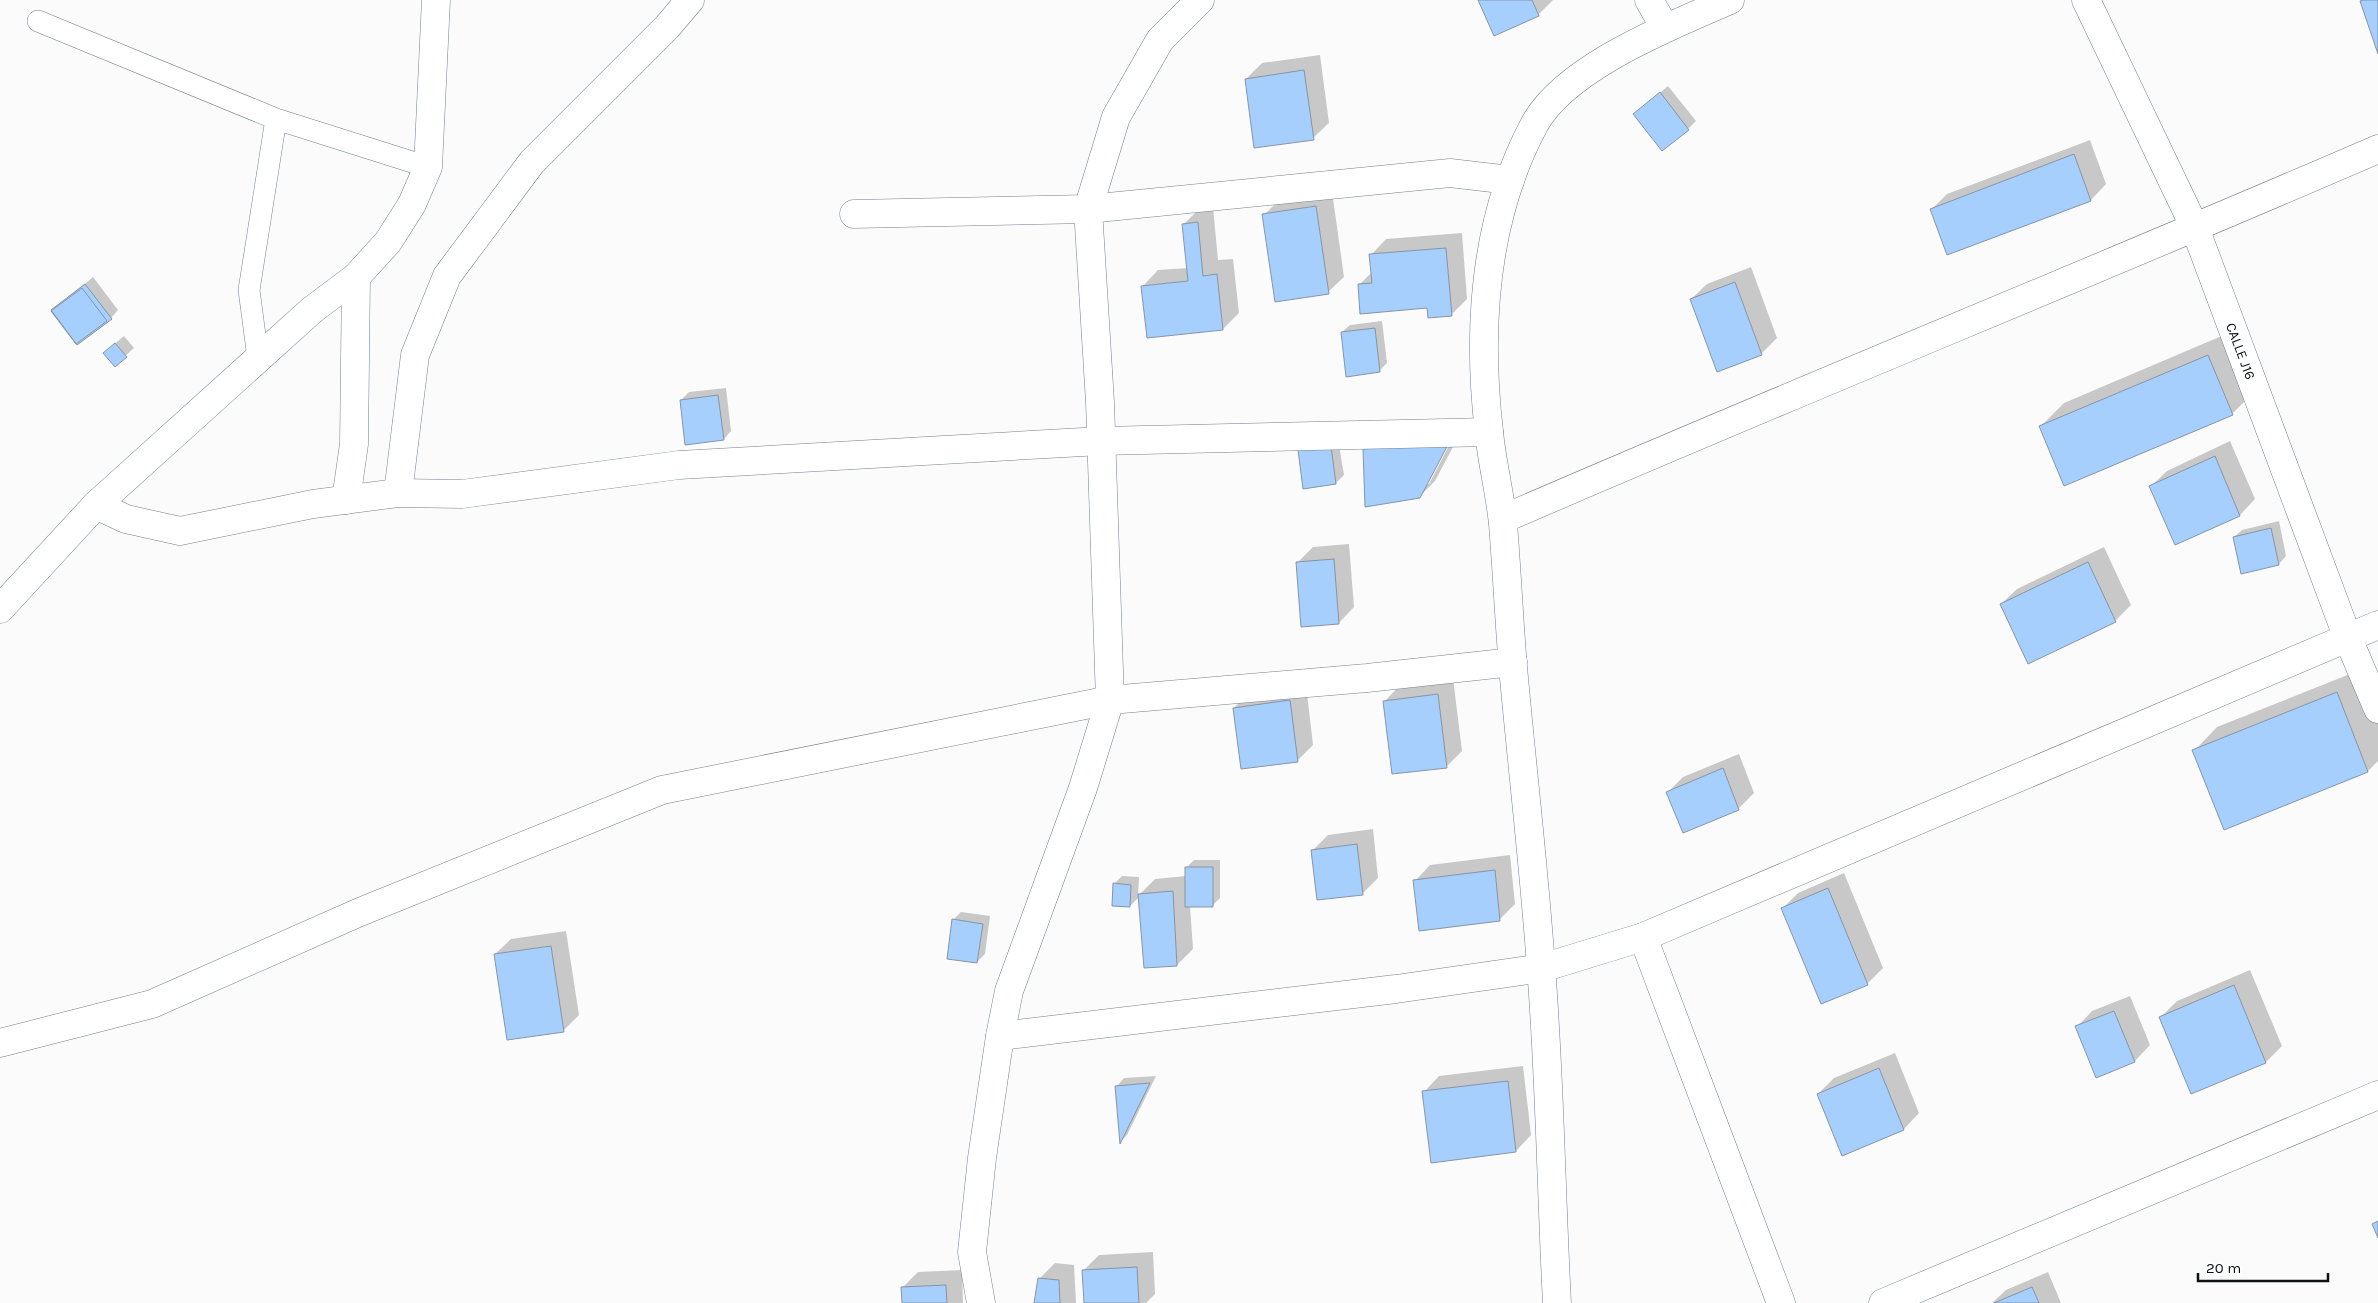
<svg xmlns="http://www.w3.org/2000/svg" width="2378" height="1303" font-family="Karla,sans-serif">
	<rect width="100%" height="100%" fill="#fbfbfb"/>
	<path fill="#0003" fill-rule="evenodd" d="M1480,0H1553L1538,15Z
		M1320,55L1329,123L1313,138L1246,79L1262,63Z
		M1668,86L1696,121L1688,129L1635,114Z
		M2090,140L2106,184L2091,200L1948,254L1932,209L1947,194Z
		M1332,191L1344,277L1328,292L1264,215L1280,199Z
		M1213,207L1218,260L1233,259L1239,313L1223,329L1143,286L1158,270L1188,268L1183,225L1199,209Z
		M1462,233L1467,299L1451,315L1359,285L1372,272L1371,255L1386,239Z
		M1751,267L1777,338L1761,354L1691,299L1707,284Z
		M93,277L118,310L111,318L53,310Z
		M1382,321L1387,363L1379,371L1342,332L1350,325Z
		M2231,332L2255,391L2232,414L2065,484L2041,426L2064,403Z
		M124,336L134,348L115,365L112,346Z
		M726,388L731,431L724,439L681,400L689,392Z
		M1464,426L1435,481L1419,497L1364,449L1380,434ZM1451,435L1454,436L1429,484H1426Z
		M1338,439L1344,475L1336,483L1304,488Z
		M2230,441L2255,499L2240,515L2176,544L2151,486L2167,471Z
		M2279,521L2286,556L2279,564L2234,537L2242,530Z
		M1349,544L1354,607L1339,623L1297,563L1313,547Z
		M2104,547L2131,605L2115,621L2001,604L2017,589Z
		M2360,670L2378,716V761L2368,771L2224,828L2194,751L2217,727Z
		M1453,678L1462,751L1446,767L1385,701L1400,685Z
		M1306,685L1313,745L1297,761L1234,708L1250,692Z
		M1739,754L1754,793L1739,808L1683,831L1668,792L1683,777Z
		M1373,829L1378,878L1362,894L1313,850L1328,835Z
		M1510,855L1515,904L1499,920L1415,881L1430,865Z
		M1194,860H1220V898L1212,906H1190L1193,949L1177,965L1140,896L1130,906L1114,884L1122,876L1139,877L1138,896L1155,879L1186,876V868Z
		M1844,873L1883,968L1867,984L1782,909L1798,893Z
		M961,912L990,916L985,954L977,962L953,920Z
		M566,931L579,1015L563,1031L495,954L511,939Z
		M2250,970L2282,1046L2266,1062L2192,1093L2161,1017L2177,1001Z
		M2130,996L2150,1045L2135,1061L2097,1076L2077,1027L2092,1011Z
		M1895,1053L1919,1113L1904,1129L1843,1154L1818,1094L1834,1078Z
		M1523,1066L1531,1135L1516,1151L1424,1092L1439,1076Z
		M1156,1076L1127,1135L1121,1141L1117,1086L1124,1078Z
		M1153,1252L1155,1294L1146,1303H1085L1083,1271L1099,1255Z
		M1055,1263L1074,1265L1076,1303H1035L1039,1279Z
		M962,1270L963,1303H903L902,1288L918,1272Z
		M2048,1272L2061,1303H1992L2006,1290Z"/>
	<path fill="#a6cffd" stroke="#8695a5" d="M1478,0H1532L1539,16L1494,36Z
		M2363,0H2378V54L2360,1Z
		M1304,70L1314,140L1254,148L1245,79Z
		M1660,92L1689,130L1662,151L1633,114Z
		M2074,154L2091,201L1947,255L1930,209Z
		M1316,206L1329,294L1275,302L1262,214Z
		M1198,222L1203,276L1217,274L1223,330L1147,338L1141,286L1188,281L1182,224Z
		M1446,248L1452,316L1428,318L1427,308L1360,314L1358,284L1372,283L1369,254Z
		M1735,282L1762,355L1717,372L1690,299Z
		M85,284L112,319L77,345L51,310Z
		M82,288L107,321L76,344L51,311Z
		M1375,328L1380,372L1346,377L1341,332Z
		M115,343L127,357L115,367L103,353Z
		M2208,355L2233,415L2064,486L2039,426Z
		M718,395L724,440L685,445L680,400Z
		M1450,441L1420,498L1365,507L1363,449Z
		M1331,446L1336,484L1303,489L1298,450Z
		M2215,456L2240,516L2175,545L2149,486Z
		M2271,528L2279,565L2241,574L2233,537Z
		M1334,559L1339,624L1301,627L1296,562Z
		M2088,562L2116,622L2028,664L2000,604Z
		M2337,692L2368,772L2224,830L2192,750Z
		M1438,694L1447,768L1392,774L1383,701Z
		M1290,700L1298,762L1241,769L1233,708Z
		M1723,768L1739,810L1683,833L1666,792Z
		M1357,844L1363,895L1317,900L1311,850Z
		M1185,867H1213V907H1185Z
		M1495,870L1500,921L1419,931L1413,880Z
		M1113,883L1131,885L1130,907L1112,906Z
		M1828,888L1868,985L1821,1004L1781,908Z
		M1173,891L1177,966L1144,968L1138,894Z
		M952,919L983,924L977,963L947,959Z
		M551,946L564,1032L507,1040L494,954Z
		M2234,985L2266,1063L2191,1094L2159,1017Z
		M2114,1011L2135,1062L2096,1078L2075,1026Z
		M1879,1068L1904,1130L1842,1156L1817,1094Z
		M1508,1081L1516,1152L1431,1163L1422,1091Z
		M1150,1083L1120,1144L1115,1086Z
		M2378,1221V1238L2372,1224Z
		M1137,1267L1139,1303H1084L1082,1270Z
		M1038,1278L1059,1280L1060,1303H1034Z
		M946,1285L947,1303H902L901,1287Z
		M2032,1287L2039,1303H1994Z"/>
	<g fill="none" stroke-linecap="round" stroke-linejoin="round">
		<defs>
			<path id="lane" d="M38,21L276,119L428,167
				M258,358L249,290L276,119"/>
			<g id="street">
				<path d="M1649,0L1665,28"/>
				<path id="s1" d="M2086,0L2195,228L2347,636L2378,709"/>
				<path d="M854,214L1088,209L1450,173L1510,180"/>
				<path d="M398,493L415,355L447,276L532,162L667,27L690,0"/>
				<path d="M346,500L354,444L356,277"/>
				<path d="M96,505L126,519L180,531L313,504L398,493L462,494L679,465L1101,441L1489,432"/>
				<path d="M1503,519C1793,393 2087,275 2378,149"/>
				<path d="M0,609L96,505L312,310L356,277L388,242L412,204L428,167L436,0"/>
				<path d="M1643,937L1781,1303"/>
				<path d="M1000,1036L1396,989L1542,968L1643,937L2378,625"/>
				<path d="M0,1043L152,1004L360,912L662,790L1110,700L1367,678L1513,662"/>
				<path d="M981,1303L972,1252L982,1158L1000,1036L1009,991L1083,788L1110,700L1100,402L1088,209L1116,117L1160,40L1200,0"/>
				<path d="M1557,1303C1551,1191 1550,1079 1541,967C1534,867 1522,767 1513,667C1509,620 1507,572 1503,524C1500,493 1492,463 1489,432C1477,328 1484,219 1534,125C1565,67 1671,26 1730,0"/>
				<path d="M1883,1303L2378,1095"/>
			</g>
		</defs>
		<use href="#lane" stroke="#728090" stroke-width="22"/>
		<use href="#street" stroke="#728090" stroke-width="29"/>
		<use href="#lane" stroke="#fff" stroke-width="21"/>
		<use href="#street" stroke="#fff" stroke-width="28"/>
	</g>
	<g text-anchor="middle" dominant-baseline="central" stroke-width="4.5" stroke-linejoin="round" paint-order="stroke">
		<g font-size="14" fill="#0c1117" stroke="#fff">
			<text stroke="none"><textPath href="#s1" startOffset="384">CALLE J16</textPath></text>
		</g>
	</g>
	<path d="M2198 1273v8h130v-8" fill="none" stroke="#0c1117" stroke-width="2.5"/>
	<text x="2206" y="1273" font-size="15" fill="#0c1117" stroke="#ffffff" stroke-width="4" paint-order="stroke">20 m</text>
</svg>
